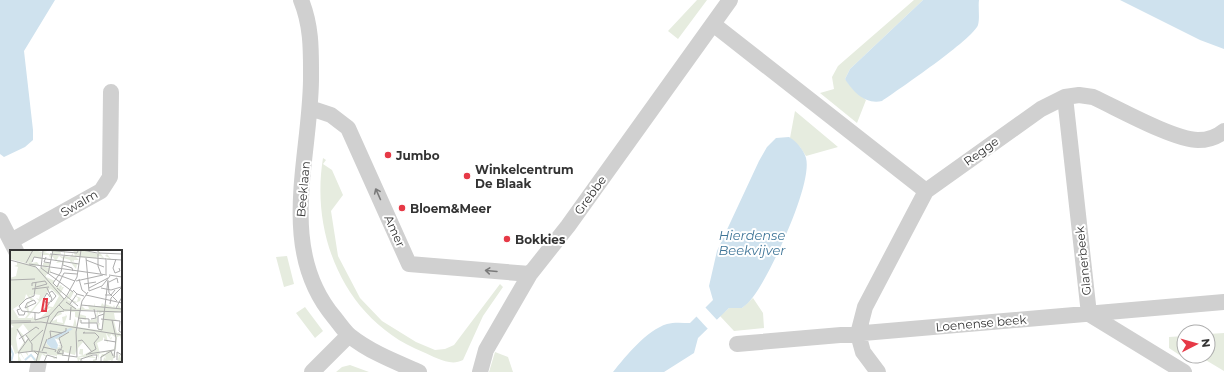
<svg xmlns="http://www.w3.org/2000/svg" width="1224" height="372" font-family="Montserrat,sans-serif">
	<rect width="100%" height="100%" fill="#fff"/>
	<path fill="#e6ecdf" d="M697,0H707L678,39L668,31Z
		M914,0H923L850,69L845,79L853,89L866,100L857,123L820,93L834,89L832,77L838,66Z
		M795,111L838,147L806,156L800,147L790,138Z
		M323,158L326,160L323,164L332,170L343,195L331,211L338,256L360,298L382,321L416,342L435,350L445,349L454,345L500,284L503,287L483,316L463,360C450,367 435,357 423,352C346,321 310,237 323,158Z
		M287,256L294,284L284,287L276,257Z
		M753,298L763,313L764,328L734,331L720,316L729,308H742Z
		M305,307L323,331L315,338L296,313Z
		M1224,333V371L1199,356H1208V334Z
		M1184,336V356H1192L1184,358L1169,348V337Z
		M495,352L508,357L513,372H489Z
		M350,365L369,372H336L342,367Z"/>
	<path fill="#cfe2ee" d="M0,0H55L24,51L33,130V140L25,147L4,157L0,154Z
		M923,0H979C978,7 980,18 978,25C973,39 898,90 882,101C866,105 853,92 845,79L850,69Z
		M1120,0H1224V49L1200,40Z
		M789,137C796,141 804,150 806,158C813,184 770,275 753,297C750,301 746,305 742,308H729L698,338L694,353L664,372H613C626,356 647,330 667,324C674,322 683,323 690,323L713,300L709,286L717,251L759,161L767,147L776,138Z"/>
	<path fill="#fff" d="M704,306L718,321L709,330L695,315Z"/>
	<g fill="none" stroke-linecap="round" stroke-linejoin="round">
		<path stroke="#d0d0d0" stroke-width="16" d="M301,0C312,27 311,52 311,80C310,160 277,249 334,317C339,323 344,331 350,336C370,352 396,362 419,372
			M713,24L926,191
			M1065,97L1089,314L1184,372
			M310,108L331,115L348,128L409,264L530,274
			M0,220L16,251
			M11,241L101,191L110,177L111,92
			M737,344L1224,302
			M37,372L39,361
			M312,372L349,335
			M480,372L486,350L530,274L568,226L730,0
			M878,372L863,352L858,334L865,307L926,191L1041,109L1065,97L1079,95L1093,97C1117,108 1174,140 1198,140C1208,140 1217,137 1224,131"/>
	</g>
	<defs><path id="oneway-shaft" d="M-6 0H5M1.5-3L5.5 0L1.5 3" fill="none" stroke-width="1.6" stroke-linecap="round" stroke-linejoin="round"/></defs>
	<g stroke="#7a7a7a">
		<use href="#oneway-shaft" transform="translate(378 194) rotate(-114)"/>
		<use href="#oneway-shaft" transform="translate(491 271) rotate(-175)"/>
	</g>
	<g fill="#e63946" stroke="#fff" stroke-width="1.5">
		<circle cx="388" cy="155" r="4"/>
		<circle cx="467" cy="176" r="4"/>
		<circle cx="402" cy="208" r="4"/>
		<circle cx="507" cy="239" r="4"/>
	</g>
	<g text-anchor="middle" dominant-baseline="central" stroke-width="4" stroke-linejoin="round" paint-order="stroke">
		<g font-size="12" fill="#333" stroke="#fff">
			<text transform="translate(981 151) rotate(-36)">Regge</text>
			<text transform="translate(303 189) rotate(-85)">Beeklaan</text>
			<text transform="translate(590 195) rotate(-54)">Grebbe</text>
			<text transform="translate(79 203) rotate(-30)">Swalm</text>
			<text transform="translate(395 231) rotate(66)">Amer</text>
			<text transform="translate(1083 261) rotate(-96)">Glanerbeek</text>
			<text transform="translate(981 323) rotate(-5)">Loenense beek</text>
		</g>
		<g font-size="12" font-weight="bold" fill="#333" stroke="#fff" text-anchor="start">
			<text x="396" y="155">Jumbo</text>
			<text x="475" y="169">Winkelcentrum<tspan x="475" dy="14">De Blaak</tspan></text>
			<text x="410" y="208">Bloem&amp;Meer</text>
			<text x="515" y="239">Bokkies</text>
		</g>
		<g font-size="13" font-style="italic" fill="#3f7597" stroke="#fff">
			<text x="752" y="235">Hierdense<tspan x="752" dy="15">Beekvijver</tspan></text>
		</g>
	</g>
	<g transform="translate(10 250)">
		<rect width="112" height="112" fill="#fff"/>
		<path d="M0,0H24L23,5L24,0L32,2L31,9L23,7L22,13L27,12L30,16L26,15L25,17L29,19L33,16V13L39,12L40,16L36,18H40L41,22L36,25V27L45,31L43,34L46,37L49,34L48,39L50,35L52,36L50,41L52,37H54L50,44L54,49L50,52L48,54L57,47L61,41L64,42L60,49L67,52L68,48L63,45L71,48L70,51L65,53L59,48L57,50L61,51L60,53L62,52L60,55L64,53L62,55L67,59L70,58L71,52V59L72,56L75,59H79L78,55L84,56V53L85,56H91L92,53L95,56V54L103,57L104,55L106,59L109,55L112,62L104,63L105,69L109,71H104L107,83L109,82L112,86L111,90L110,86L107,87L106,99L102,102L103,106L104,101L105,106H109L107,102L109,105L112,104L110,106L112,111L107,112L109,106L104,107L102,112L101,110L93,112L94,107L96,109L95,106L91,108H90L92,104H97L96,102L89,104L88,111H91V112H83V110L84,109L87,110L83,112L88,111V105L84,104L76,107L82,106L87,108L68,107L71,108L73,111L70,109L68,112L67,107L73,105L69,104L70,99H73V105L81,101L73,92L68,98L67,105V98L65,105L54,102L53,105L66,107L47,105V108L44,109L42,106L45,108L47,106L34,104L37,106L36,107L32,104L29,112H25L21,105L26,109L28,104L19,101L17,102L19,107L15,102L11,103L16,112L10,103L9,106L12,112H8V103L5,104L2,95L0,96V78L4,77L0,74V28L6,26L8,17L4,16L7,15V12L19,14L0,9ZM40,38L49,46L43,57L36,56L37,59L41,58L29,69H25V66L24,69L22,66V68H17L40,39L42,41ZM16,44L22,52L23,49L19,45L24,47L23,44L30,45L29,49L26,48L29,51L19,63L18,54L21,53L18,52L16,58L18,64L15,68H8L11,60L8,67L3,59L14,52ZM71,60H87L86,69L80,70L79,73H87L88,60L89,64L93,62L92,79H88L90,73H88V80L67,77L69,68L70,74L71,69L76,70V66L69,64ZM60,61V64L61,62H65V67L69,68L67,77L65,68L63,76L54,75L57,66L55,64L56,66L52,67L53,73L47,72V69L43,71V68L52,64L51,62ZM13,74L19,82L15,86L18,88L15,92L14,86L8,79ZM8,81L12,88L9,89L12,88L14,92L8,101L6,88ZM96,83L100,89L99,84L100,87L101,84L102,87L100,88L101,90L102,87L101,84L105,87L106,92L103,91L102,92H106L104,99L90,103L87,93L93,90V87L98,93ZM44,88L51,91L48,93L52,94L48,96L51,97L41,98L36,93ZM33,0H41L34,2L43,5L41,0H50L51,4H43L54,7V2H51L55,0V6L60,7L63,3V6H65L63,0H66V3V0H71L88,4V0L94,8H100L95,6L97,4L101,9L89,8L93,7L89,6L86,8L66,7L69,10H64L63,13L67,14L66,19L62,14L63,10L61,13L60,10L53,8L54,9V15L52,12L46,13L49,10L53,12V9L49,6L46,11L42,6L40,8L39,5H33Z" fill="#e6ecdf" fill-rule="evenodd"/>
		<path d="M60,78L63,79L46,89L44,87L48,95L47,99L41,98L37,94L36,90Z" fill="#cfe2ee"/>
		<path fill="none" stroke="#cfe2ee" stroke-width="2" d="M0,97L3,104L1,112M15,110L21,105L25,110"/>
		<path fill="none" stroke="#adadad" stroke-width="1" d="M33,0L31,18L63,42M36,0L67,3L68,1M72,0L87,3M88,0V16L91,24M89,3L112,4M40,4L96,9M36,7L34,12L41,13M76,8L79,41M95,9L112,10M106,9L103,18L105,23L110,21L109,18M0,10L26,17L54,49M76,10L94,17M96,10V24M22,12L24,7L69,14M16,13L23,0M19,14L97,25M53,15L62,18L63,21M40,22L65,31M54,23L67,24M38,24L43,0M99,25L112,27M69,29L72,40L77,44M0,30L25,29M66,31L93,25M98,31L99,43L107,51M26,32L24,46L16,49L9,56L12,61L29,63L36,58L42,49L37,38M99,32L107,28L108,33M74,34L86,32M22,36V33L35,31L37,34L26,37M47,37L43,33L51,22L54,6M47,37L54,23M47,38L68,56M79,38L98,28M91,38L101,40L111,37M22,39L39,37M63,40L67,44L74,46M79,41L92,36L100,26M39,43L42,41L46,46L41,52M76,45L112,53M95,45H101L105,40M24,50L26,53L15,58L17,53ZM56,52L66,59M39,53L35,52L34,48L37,43L40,47M60,54L67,44M100,54L101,48L112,37M49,55L54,60L112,62M71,55L112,59M95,56L98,30M106,58L112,47M10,59L7,60L9,65H14L15,62M25,63V70L39,66M68,68L79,69V78M81,69L86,68L84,59M91,69L110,71M60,70L61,57M71,70V73H87L88,79M102,70L106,88L104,108M1,71H21M110,71L109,81L112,83M0,73L31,72L112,85M40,73L48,62L54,61M88,73V66L94,64M7,79L15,93M88,79L92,80L95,56M75,82L73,83H85L89,87L84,93L86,99L76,105M16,85L22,94V101M19,88L8,103L24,101L28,105M41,88L40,81L52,83M9,89L26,77L29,79M38,89L56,81V78M94,90L106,92M21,91L33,80M68,91L72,90L82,102M33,97L46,100L45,102M52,100L49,99L47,103L53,104V100M24,101L37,103M32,101L37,89M48,104L52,97L49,88L59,82M78,104L104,100M52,105L67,107M67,107L66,82L72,51L78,42M107,110V102L112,105M26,112L39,66L56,47L67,27L71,0M34,112L37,105L47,108M58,112L61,96M71,112V109L83,105H87L86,110M91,112V107L101,101L103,106"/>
		<path fill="#e63946" fill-opacity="0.15" stroke="#e63946" stroke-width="2" d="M34,49H37L36,61H32Z"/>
		<rect width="112" height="112" fill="none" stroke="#333" stroke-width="2"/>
	</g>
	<g transform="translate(1196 344) rotate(84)"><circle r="19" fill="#ffffff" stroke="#adadad"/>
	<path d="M0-3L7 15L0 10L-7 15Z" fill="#e63946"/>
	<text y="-6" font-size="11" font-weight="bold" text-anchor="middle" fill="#333333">N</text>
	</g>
</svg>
